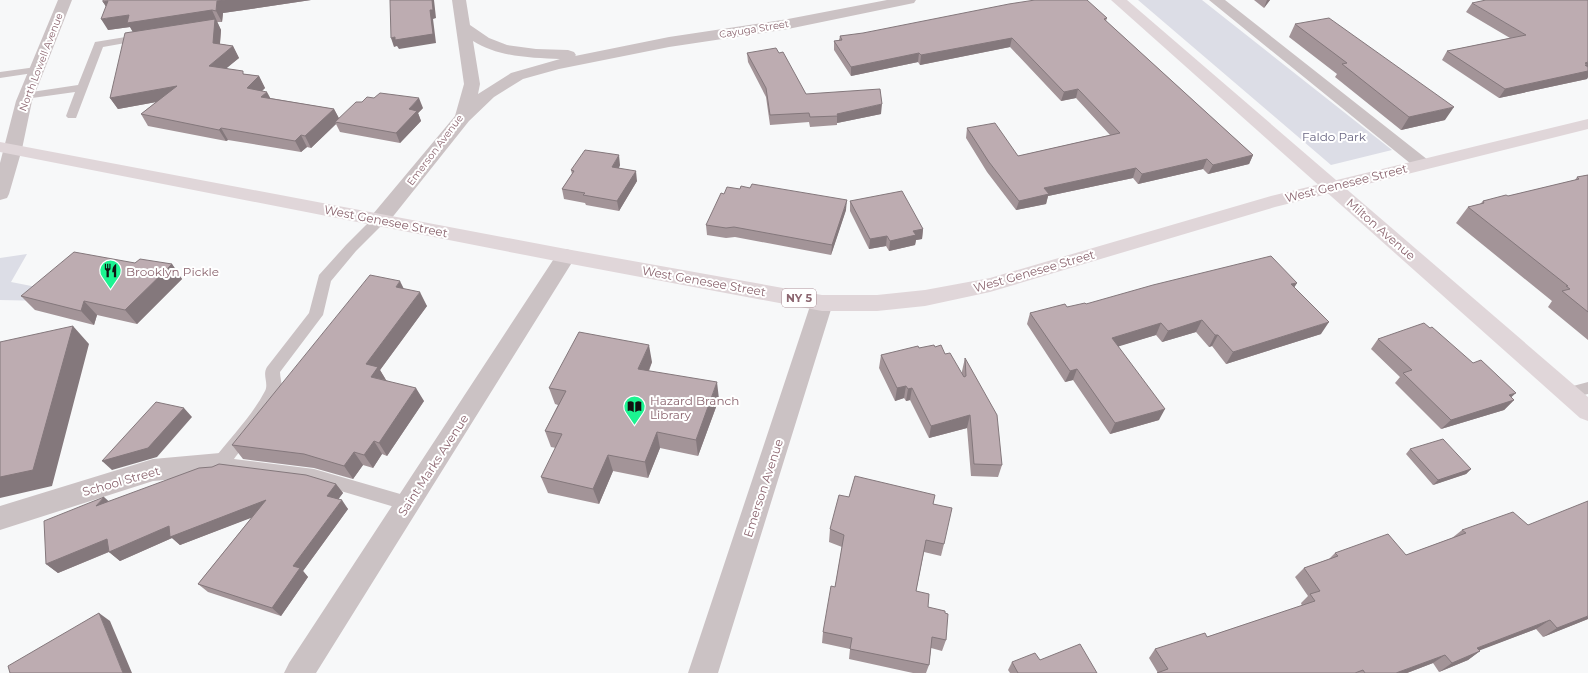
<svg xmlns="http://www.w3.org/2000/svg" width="1588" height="673" font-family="Montserrat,sans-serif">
	<rect width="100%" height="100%" fill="#f7f8f9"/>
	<path fill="#dcdde6" d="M1138,0H1202L1392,150L1331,165Z
		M27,254L11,282L57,291L46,301L0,300V258Z"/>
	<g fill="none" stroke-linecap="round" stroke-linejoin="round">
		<path fill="#cbc2c4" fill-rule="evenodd" d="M144,34L148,35L149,37L148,39L103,47L76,118H68L66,116L75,92L25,99L21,98L19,96L21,94L25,93L78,85L95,42Z
			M36,67L42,70L40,72L0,78V72Z
			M380,215L385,216L387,219L385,222L356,251L331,281L323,315L280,372C280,377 282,383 282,388C281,402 244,445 234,459L314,469L414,498L417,503L414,508L408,511L314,483L220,471L214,469L212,464L214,459C231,437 252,416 265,391C269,383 262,375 267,367L309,313L319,275L346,245L375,216Z
			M1588,382V394L1568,399L1562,397L1560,393L1562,389Z"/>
		<path fill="#cbc2c4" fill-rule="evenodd" d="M58,0H72L32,101L22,149L9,194L7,198L0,200V163L16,101Z
			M452,0H466L470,25L489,38L507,45L536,49L568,50L574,52L576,55L575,56L669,37L788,19L887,0H916L914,3L909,4L788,29L669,47L559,69L523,79L494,97L469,121L387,224L380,225L373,224L370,219L373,214L455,116L464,84ZM473,41C498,57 531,58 560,59L511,73L478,94L480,84Z
			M1209,0H1225L1428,160L1431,164L1428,168L1422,170L1416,168Z
			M566,249L573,251L576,256L316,673H284L289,663L559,251Z
			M822,295L830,298L833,303L718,673H688L811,303L814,298Z
			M220,453L229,457L232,464L229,471L220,475L153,481L0,530V506L153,459Z"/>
		<path fill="#e0d6d9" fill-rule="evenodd" d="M1111,0H1127L1588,397V421L1580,418Z"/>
		<path fill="#e0d6d9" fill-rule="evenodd" d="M1588,119V129L1275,207L990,292L925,306L877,311H822L566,263L0,152V142L566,249L822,295H877L925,290L990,278L1271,196Z"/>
	</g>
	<path fill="#a39498" d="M103,0H311L223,13L222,22H217L221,30L220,44L233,46L239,58L226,68L244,74L259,76L265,88L262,91L270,98L334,109L339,119L423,108L418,113L421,121L400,143L340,132L336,124L311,148L307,147L301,152L228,140L226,141L148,126L141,114L156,102L118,109L110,98L133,32L130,27L108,30L106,6L103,2Z
		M1254,0H1270L1264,8Z
		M1472,3L1588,71V77L1587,79L1499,98L1442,60L1447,51L1510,38L1466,12Z
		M1107,18L1106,21L1253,155L1249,164L1208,174L1203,169L1138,184L1133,178L1048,196L1046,204L1016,210L987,172L966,138L967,128L1018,156L1110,135L1076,98L1061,101L1010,47L920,65L918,62L851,76L834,50V41L839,40L840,36Z
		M1295,24L1445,120L1401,130L1335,77L1337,74L1289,37Z
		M747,53H779L806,94L881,114L837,123V125L810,127L809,122L770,125L766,97L748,62Z
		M620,165L619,168L637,181L619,211L586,205L585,203L564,199L562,189L572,174L571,170Z
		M1588,175V340L1548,307L1552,301L1456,223L1468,207L1480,204L1483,201L1508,196L1575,180L1577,177Z
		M850,201L923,229L922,239L916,240L915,245L889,251L886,246L869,249L850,211Z
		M846,210L831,255L735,237L726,238L707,235L706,225Z
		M135,263L172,264L182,279L137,324L97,315L94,325L35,310L21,296Z
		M1297,283L1294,287L1321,334L1226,364L1212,346L1209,347L1196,332L1162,342L1156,335L1118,346L1159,420L1110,434L1073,380L1065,382L1027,324L1030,313L1067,307Z
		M404,289L427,306L380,370L386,380L424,401L387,456L382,454L373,468L363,465L353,479L314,468L243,459L232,445Z
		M1378,339L1511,398L1514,400L1504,410L1441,429L1395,383L1400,377L1371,349Z
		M935,347L945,354L962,374V371L965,358L1002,465L998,477L971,476L967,428L929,438L910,400L906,401L904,398L895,401L879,368L881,355L919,348Z
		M652,362L649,371L719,399L698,456L660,448L648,478L613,471L599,504L548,493L541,477L556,448L551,447L545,431L558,405L555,404L549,388Z
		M1410,449L1471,469L1466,474L1433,485L1406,454Z
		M336,484L343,493L338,499L348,509L303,571L308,577L281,616L208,592L198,584L252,517L180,545L172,538L120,561L109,552L58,573L46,564L108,501Z
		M849,497L933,504L944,544L941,556L924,552L916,591L928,607L946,640L942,651L931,648L929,665L926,673H913L849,659L850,649L822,643L823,632L835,587L842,547L829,542L830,529Z
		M1462,530L1588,619L1543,637L1536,629L1479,650L1480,651L1468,660L1439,672L1433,663L1407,673H1157H1158L1149,658L1155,649L1207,637L1302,606L1301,603L1308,596L1295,577L1304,568L1329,559L1335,553L1406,555L1452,538Z
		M1040,660L1097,673H1010L1008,670L1012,662Z"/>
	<path fill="#84787c" d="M226,0H311L223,13L222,22L216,11L217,1Z
		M432,0H434L436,18L433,19L436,43L399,49L397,46L394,47L391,38L395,37L430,10Z
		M1267,0H1270L1264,8Z
		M108,1L110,13L103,2Z
		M212,10L221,30L219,54L134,34L130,27L108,30L101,19L129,15Z
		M1012,38L1010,47L920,65L921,55Z
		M233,46L239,58L216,77L209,66Z
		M919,53L918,62L851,76V67Z
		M1588,62V77L1587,79L1499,98L1505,89Z
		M259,76L265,88L253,99L247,88Z
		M177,86L184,97L118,109L110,98Z
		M1078,89L1076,98L1061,101L1064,92Z
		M267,92L273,103L261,97Z
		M419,98L423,108L418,113L421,121L400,143L396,133L409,109Z
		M882,104L881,114L837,123V114Z
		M1454,107L1445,120L1401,130L1409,117Z
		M334,109L340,120L335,122L336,124L311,148L305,136Z
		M221,128L228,140L226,141L219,130Z
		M301,135L307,147L301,152L295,141Z
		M619,155L620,165L614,177L612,167Z
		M1253,155L1249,164L1208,174L1213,165Z
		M1207,159L1203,169L1138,184L1142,174Z
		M1136,168L1133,178L1048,196L1046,204L1016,210L1019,201L1044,188Z
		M636,171L637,181L619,211L617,201Z
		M847,200L846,210L831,255L832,245Z
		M923,229L922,239L916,240L915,245L889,251L890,241L913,231Z
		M887,236L886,246L869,249L870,239Z
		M172,264L182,279L137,324L125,310Z
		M400,281L407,295L396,287Z
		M1297,283L1290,294L1291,284Z
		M420,292L427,306L380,370L386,380L371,377L366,364Z
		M84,301L97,315L94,325L81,311Z
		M1202,320L1196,332L1162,342L1168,331Z
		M1329,322L1321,334L1226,364L1233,352Z
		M1161,323L1156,335L1107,350L1112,338Z
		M73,326L89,344L52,486L0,498V477Z
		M1215,335H1218L1212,346L1209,347Z
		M649,345L652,362L642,386L638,369Z
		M1077,369L1073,380L1065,382L1070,371Z
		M717,382L719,399L698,456L696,440Z
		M906,386L904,398L895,401L897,388Z
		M416,388L424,401L387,456L379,443Z
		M912,388L910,400L906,401L908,389Z
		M1516,393L1506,402L1514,400L1504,410L1441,429L1451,420L1509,395Z
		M184,408L192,417L157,457L112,470L102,461Z
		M1165,409L1159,420L1110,434L1115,423Z
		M970,415L967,428L929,438L931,426Z
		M657,432L660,448L648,478L645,462Z
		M374,441L382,454L373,468L364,455Z
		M354,452L363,465L353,479L344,466Z
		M608,455L613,471L599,504L593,489Z
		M1471,469L1466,474L1433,485L1438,480Z
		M336,484L343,493L334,505L327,496Z
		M104,497L114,506H96Z
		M266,500L274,509L180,545L172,538L120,561L109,552L169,526Z
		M342,500L348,509L303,571L308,577L281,616L272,608L293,566Z
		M107,539L118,548L58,573L46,564Z
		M99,613L110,621L132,673H123Z
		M1588,616V619L1543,637L1557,628Z
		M1550,620L1536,629L1465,656L1477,648Z
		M1480,651L1468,660L1439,672L1452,663Z
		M1445,655L1433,663L1407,673H1396Z"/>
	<path fill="#bdacb1" stroke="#84787c" d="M103,0H226L217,1L216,11L212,10L127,23L129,15L101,19L108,1L103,2Z
		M390,0H432L433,10H430L433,34L395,40V37L391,38Z
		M1035,0H1087L1107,18L1104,19L1253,155L1213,165L1207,159L1142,174L1136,168L1044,188L1049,194L1019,201L989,162L967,128L995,123L1018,156L1120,133L1078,89L1064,92L1012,38L921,55L919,53L851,67L834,41L842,40L840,36L863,33L1009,4Z
		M1486,0H1588V62L1585,63L1588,65H1585L1588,67V71L1505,89L1447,51L1526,35L1472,3Z
		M1329,18L1454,107L1409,117L1342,64L1347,63L1295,24Z
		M215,19L213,43L233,46L209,66L243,71V74L259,76L247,88L267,92L261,97L334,109L305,136L301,135L295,141L221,128L219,130L141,114L177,86L110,98L125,33Z
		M776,48L779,53L783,52L806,94L880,89L882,104L837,114L838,116L810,117L809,113L770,115L766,88L747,53Z
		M380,93L419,98L409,109L417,111L396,133L335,122L356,102H362L367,97L374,98Z
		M585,150L619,155L612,167L636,171L617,201L583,195L585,193L562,189L574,171L571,170Z
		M1588,175V312L1562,291L1570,289L1566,286H1568L1468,207L1484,203L1483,201L1506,195L1508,196L1579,179L1577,177Z
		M752,184L847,200L832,245L734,227L726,228L706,225L721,193L724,194L727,187L740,189L741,186L750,188Z
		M902,191L923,229L913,231L916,235L890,241L887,236L870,239L850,201Z
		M74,252L135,263L140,259L172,264L125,310L84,301L81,311L21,296Z
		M1271,256L1297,283L1291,284L1329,322L1233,352L1218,335H1215L1202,320L1168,331L1161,323L1112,338L1165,409L1115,423L1077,369L1070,371L1030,313L1065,304L1067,307L1085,303L1086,304L1153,285Z
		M370,275L400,281L396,287L420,292L366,364L378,367L371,377L416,388L379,443L374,441L364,455L354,452L344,466L304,454L232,445Z
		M1424,323L1430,328L1432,327L1473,363L1481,360L1516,393L1509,395L1514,400L1451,420L1403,373L1412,370L1378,339Z
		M73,326L33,470L0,477V342Z
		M579,332L649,345L638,369L717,382L696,440L657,432L645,462L608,455L593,489L541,477L562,434L545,431L566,391L549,388Z
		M934,345L935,347L941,345L945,354L950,353L964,377L966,376L965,358L997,415L1002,465L974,464L970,415L931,426L912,388L908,389L906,386L897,388L881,355L918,346L919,348Z
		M156,402L184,408L148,448L102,461Z
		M1443,439L1471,469L1438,480L1410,449Z
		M219,464L306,475L336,484L327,496L342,500L293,566L300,568L272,608L198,584L266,500L170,537L169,526L109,552L107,539L46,564L44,521L104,497L96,506L199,468L212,467Z
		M855,476L935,495L933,504L952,508L944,544L926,540L916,591L929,594L928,607L945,611V613L948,614L946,640L932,637L929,665L850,649L852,638L823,632L831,586L835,587L844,535L830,529L839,495L849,497Z
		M1588,501V616L1557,628L1550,620L1477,648L1480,651L1452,663L1445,655L1396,673H1365L1363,670L1355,673H1157L1168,669L1155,649L1205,633L1207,637L1315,601L1310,594L1320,591L1304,568L1338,556L1335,553L1388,534L1406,555L1466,533L1462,530L1513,512L1528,525Z
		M99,613L123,673H10L8,666Z
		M1080,644L1097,673H1018L1012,662L1035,653L1040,660Z"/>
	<defs>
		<symbol id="restaurant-pin" viewBox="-11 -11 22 30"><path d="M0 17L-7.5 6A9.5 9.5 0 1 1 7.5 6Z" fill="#1cf491" stroke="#fff"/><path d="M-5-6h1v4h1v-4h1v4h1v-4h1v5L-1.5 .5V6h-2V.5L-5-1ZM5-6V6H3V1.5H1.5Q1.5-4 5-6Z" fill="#111"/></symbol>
		<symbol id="library-pin" viewBox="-11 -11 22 30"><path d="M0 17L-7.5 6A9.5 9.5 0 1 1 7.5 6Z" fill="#1cf491" stroke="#fff"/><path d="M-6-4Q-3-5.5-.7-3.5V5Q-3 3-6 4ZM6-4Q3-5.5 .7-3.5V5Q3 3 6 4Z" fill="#111"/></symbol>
	</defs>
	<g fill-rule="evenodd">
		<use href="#restaurant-pin" x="98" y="258" width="25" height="34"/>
		<use href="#library-pin" x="622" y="394" width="25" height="34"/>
	</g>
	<g text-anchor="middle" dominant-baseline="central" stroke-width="4" stroke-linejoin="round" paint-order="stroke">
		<g font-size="10" fill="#8b656f" stroke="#fff">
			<text transform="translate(754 29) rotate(-9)">Cayuga Street</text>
			<text transform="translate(41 62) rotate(-69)">North Lowell Avenue</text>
			<text transform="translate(435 150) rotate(-53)">Emerson Avenue</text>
		</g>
		<rect fill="#fff" stroke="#ae939a" stroke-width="1" x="782" y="289" width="34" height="18" rx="3"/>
		<g font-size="11" font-weight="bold" fill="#8b656f">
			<text x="799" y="298">NY 5</text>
		</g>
		<g font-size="12" fill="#686581" stroke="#fff">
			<text x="1334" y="136">Faldo Park</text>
		</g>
		<g font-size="12" fill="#8b656f" stroke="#fff">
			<text transform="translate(1346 183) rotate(-14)">West Genesee Street</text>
			<text transform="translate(386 221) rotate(11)">West Genesee Street</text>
			<text transform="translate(1381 229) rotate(41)">Milton Avenue</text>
			<text transform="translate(1034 271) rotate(-16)">West Genesee Street</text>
			<text transform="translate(704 281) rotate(10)">West Genesee Street</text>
			<text transform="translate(433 465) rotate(-57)">Saint Marks Avenue</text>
			<text transform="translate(121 481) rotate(-16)">School Street</text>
			<text transform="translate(763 488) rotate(-72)">Emerson Avenue</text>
		</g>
		<g font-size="12" fill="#8b656f" stroke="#fff" text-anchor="start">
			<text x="126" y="271">Brooklyn Pickle</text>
			<text x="650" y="400">Hazard Branch<tspan x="650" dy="14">Library</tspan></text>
		</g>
	</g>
</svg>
